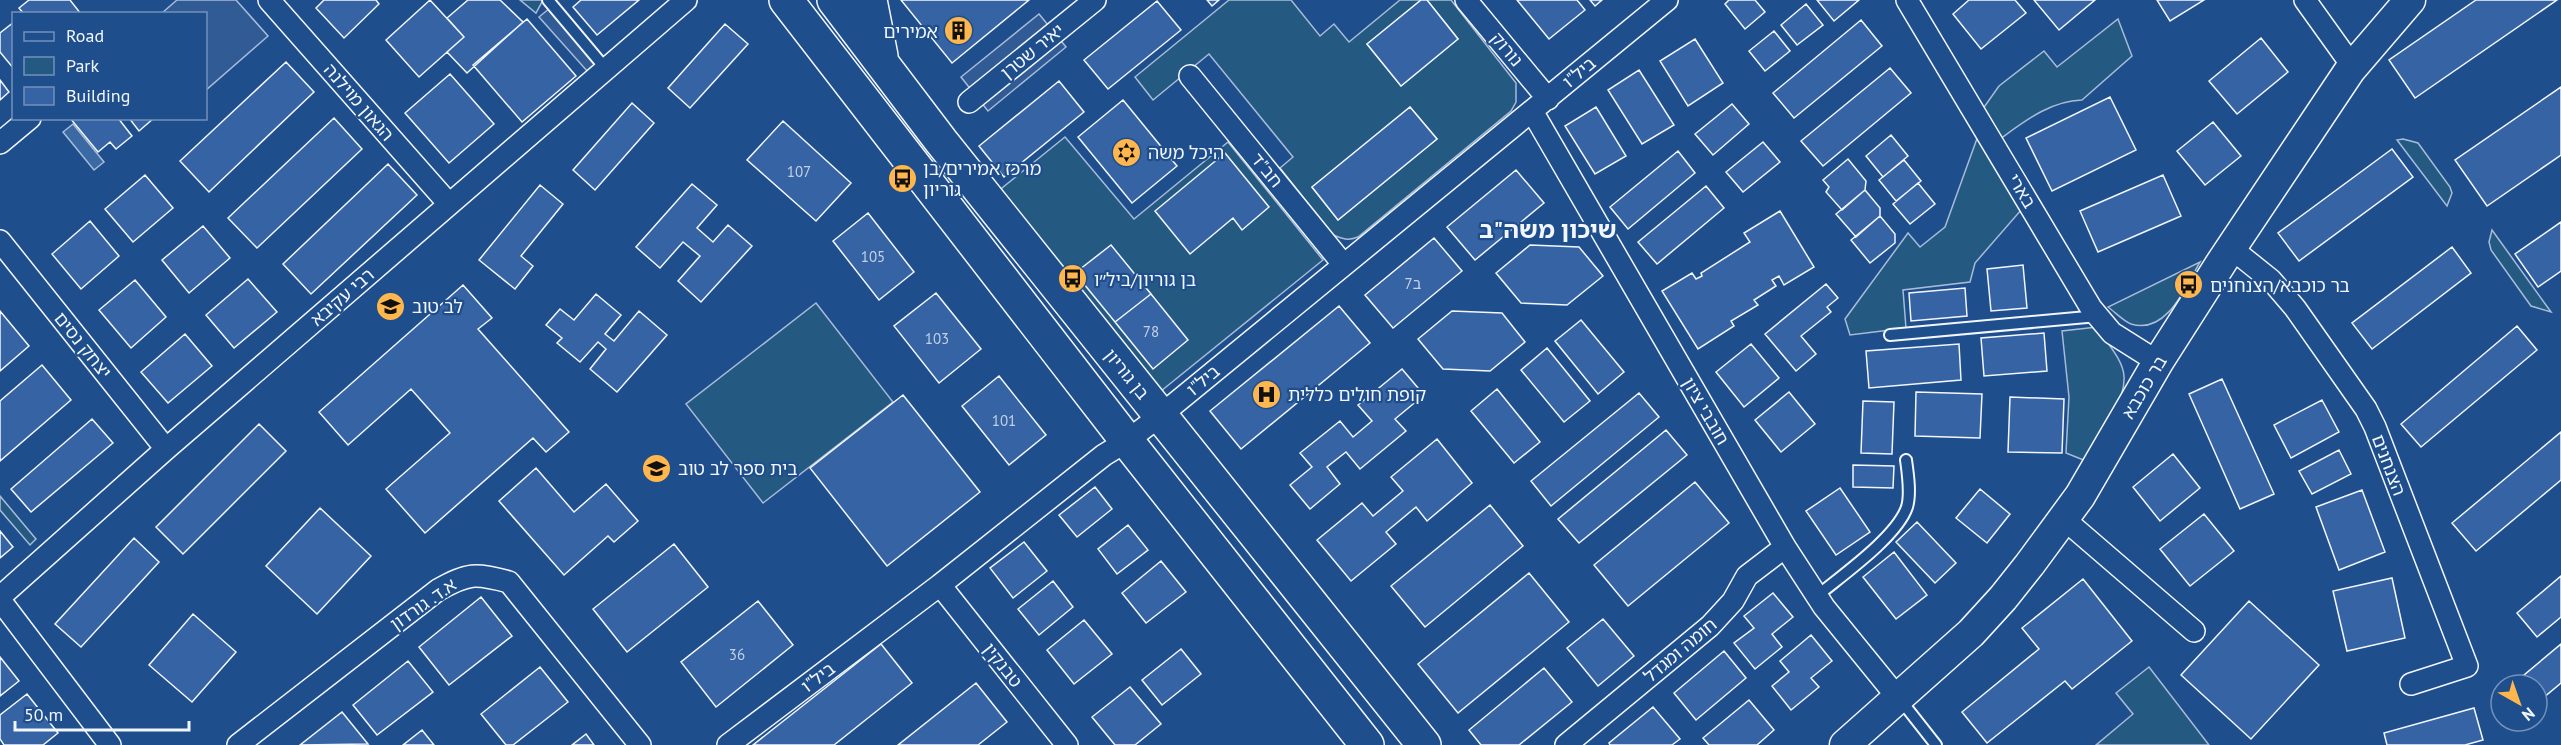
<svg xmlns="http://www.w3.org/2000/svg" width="2561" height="745" font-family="'PT Sans','Noto Sans Hebrew',sans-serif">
	<rect width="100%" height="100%" fill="#1f4e8c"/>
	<path fill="#245a82" stroke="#a8bbd7" stroke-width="1.5" fill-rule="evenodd" d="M520,0H543L536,13Z
		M1229,0H1291L1320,36L1334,24L1349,42L1400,0H1421L1367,44L1401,86L1458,39L1427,0H1451L1516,83V102L1511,111L1358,237C1348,241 1343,239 1333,235L1280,168L1293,157L1209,54L1153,100L1135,77ZM1410,107L1437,139L1338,220L1312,187Z
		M2118,19L2132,56L2082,100C2050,101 2025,121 2000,139L1982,110L1999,86L2044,51L2057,67Z
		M1979,133L2022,209L1975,263L1970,282L1903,290L1906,328L1850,335L1845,319L1908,233L1920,247L1945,227Z
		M1065,137L1134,219L1228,142L1323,260L1161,391L997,192Z
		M2403,139L2418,143L2450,187L2452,193L2447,206L2397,140Z
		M2492,230L2551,312L2531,306L2491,250L2489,242Z
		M2200,262C2186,286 2167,335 2131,324C2123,321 2115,312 2108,307Z
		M816,303L893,402L763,503L686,404Z
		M2097,327C2105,341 2123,359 2124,376C2126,402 2099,439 2086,461L2066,453L2069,397L2062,331Z
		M0,496L36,539L30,545L0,510Z
		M2149,667L2209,745H2096L2133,714L2116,693Z"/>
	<path fill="#305b95" stroke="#a8bbd7" stroke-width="1.5" d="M177,0H236L268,36L206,90V14L162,13Z
		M550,8L597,64L588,72L539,17Z
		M1039,14L1066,47L988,111L961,77Z"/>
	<path fill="#3b69a3" stroke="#a8bbd7" stroke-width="1.5" d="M73,124L104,162L94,170L63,132Z"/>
	<path fill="#3563a3" stroke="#f2f6ff" stroke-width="1.5" d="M29,0H70L81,14H24L19,8Z
		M324,0H376L379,4L344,38L316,8Z
		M430,0L464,37L419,77L386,40Z
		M468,0H500L523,22L467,73L447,52L464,37L447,18Z
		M581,0H639L597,35L573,7Z
		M901,0H1029L952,63Z
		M1207,0H1219L1212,6Z
		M1421,0H1427L1458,39L1401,86L1367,44Z
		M1517,0H1577L1585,10L1549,39Z
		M1590,0H1602L1595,6Z
		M1729,0H1755L1765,12L1745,29L1725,4Z
		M1817,0H1859L1834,21Z
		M1969,0H2015L2026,13L1981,49L1953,14Z
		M2034,0H2095L2059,30Z
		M2157,0H2204L2170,21Z
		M2476,0H2557L2415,98L2389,60Z
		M1157,1L1181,30L1108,89L1084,60Z
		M1806,4L1823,25L1797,45L1781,25Z
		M527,19L576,76L522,122L473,65Z
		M1861,20L1882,46L1794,118L1773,93Z
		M14,22V69L0,52V33Z
		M725,24L748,44L690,108L668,88Z
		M1774,31L1790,51L1765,71L1749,51Z
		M2261,38L2288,72L2237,114L2209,81Z
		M1695,39L1723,83L1688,106L1660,61Z
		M286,62L314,92L209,192L180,161Z
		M1890,68L1911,93L1823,166L1801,141Z
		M1639,70L1674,125L1642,144L1608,90Z
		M450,74L494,124L449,163L405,113Z
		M0,80L9,92L0,100Z
		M1059,81L1084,112L1004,177L979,146Z
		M2561,87V155L2487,206L2455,160Z
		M2110,97L2136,150L2052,191L2026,138Z
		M1123,100L1177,166L1132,203L1078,137Z
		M632,103L654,123L595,190L573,170Z
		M1732,104L1749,124L1713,155L1695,134Z
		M1410,107L1437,139L1338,220L1312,187Z
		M1596,107L1626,156L1595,174L1565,126Z
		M70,118H118L132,136L116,149L110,142L98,152Z
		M129,118H154L139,131Z
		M334,118L362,149L257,248L228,218Z
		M783,121L851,183L816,221L747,160Z
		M2213,122L2241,156L2205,185L2177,151Z
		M1891,135L1908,156L1883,177L1866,156Z
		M1763,142L1780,162L1743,192L1726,172Z
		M2392,149L2413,177L2299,261L2278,233Z
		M1678,151L1695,173L1628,229L1610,207Z
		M1225,153L1269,207L1242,230L1233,218L1190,254L1155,211Z
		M1848,159L1866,181L1865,190L1842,210L1826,192L1829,187L1823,180Z
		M1904,160L1921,181L1896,201L1879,180Z
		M388,164L417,195L311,294L283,264Z
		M1516,170L1544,203L1475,260L1447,227Z
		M145,175L173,208L133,242L105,209Z
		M2163,175L2181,216L2098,252L2080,211Z
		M1918,183L1935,204L1910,224L1893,204Z
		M692,184L717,205L697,228L713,242L728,225L752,246L701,302L678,281L700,256L683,242L660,268L636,247Z
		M540,185L563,204L521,256L533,266L515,289L479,260Z
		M1706,186L1724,208L1657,264L1638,242Z
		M1865,190L1880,208V216L1856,237L1836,214Z
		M1780,211L1814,267L1784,285L1779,276L1772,280L1776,286L1754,300L1758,305L1731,321L1734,326L1698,349L1662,291L1692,273L1696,279L1702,276L1701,273L1750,242L1744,233Z
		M868,213L914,272L879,300L833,241Z
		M1880,216L1895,234V243L1870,263L1851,240Z
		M90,221L119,256L81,289L52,254Z
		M2561,222V271L2538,287L2515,254Z
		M203,226L230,258L189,293L162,260Z
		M1434,238L1462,271L1393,328L1365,295Z
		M1111,245L1151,294L1115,322L1075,273Z
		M1530,245L1579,247L1603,276L1567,305L1521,303L1496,273Z
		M2452,247L2471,273L2372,349L2352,323Z
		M2023,265L2027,308L1991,311L1987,269Z
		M248,279L277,312L234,348L206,315Z
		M135,280L166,317L131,348L99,310Z
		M1826,284L1838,298L1827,307L1831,312L1801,336L1816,354L1796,371L1765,334Z
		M463,285L492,318L478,329L569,432L546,452L533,438L425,533L386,489L450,433L411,389L348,445L319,412Z
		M1965,288L1967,316L1911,321L1909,293Z
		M936,293L981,349L939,383L894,326Z
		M596,294L621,315L605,334L614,341L639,311L667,335L617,392L590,369L606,349L598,342L580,362L557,343L562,338L546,325L560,309L574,320Z
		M1151,294L1188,340L1153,369L1115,322Z
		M1339,306L1370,343L1241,449L1210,411Z
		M0,311L29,346L0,371Z
		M1452,311L1502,313L1525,342L1490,371L1443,369L1418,339Z
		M1581,320L1624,372L1598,394L1555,341Z
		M2517,326L2537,350L2421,447L2401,424Z
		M2044,333L2047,371L1984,376L1981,338Z
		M185,334L212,366L168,403L141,372Z
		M1751,344L1779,378L1744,407L1716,372Z
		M1959,344L1961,380L1869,388L1866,351Z
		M1547,348L1590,401L1564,422L1521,370Z
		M42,365L71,400L0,461V401Z
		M1402,369L1424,395L1395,419L1406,431L1360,469L1346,452L1327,467L1340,484L1310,509L1290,485L1312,467L1300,453L1340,421L1353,437L1372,421L1358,405Z
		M999,376L1046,435L1009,465L962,406Z
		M2222,379L2274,494L2240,509L2189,394Z
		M1497,389L1540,442L1514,463L1471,411Z
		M1789,392L1815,424L1781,452L1755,420Z
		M1916,392L1982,394L1980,438L1915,436Z
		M1639,393L1659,417L1551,506L1531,481Z
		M903,395L980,492L887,566L810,468Z
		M2010,397L2064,399L2062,453L2008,452Z
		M2322,400L2339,432L2291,458L2274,425Z
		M1863,401L1894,402L1892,454L1861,453Z
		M92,419L113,443L31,512L11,489Z
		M259,424L286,451L183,554L156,527Z
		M1666,430L1687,455L1579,543L1558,519Z
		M2561,432V480L2476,551L2452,523Z
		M1437,439L1472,483L1427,521L1416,507L1386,532L1396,544L1351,581L1317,540L1362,503L1373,516L1403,491L1391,477Z
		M2339,450L2351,474L2312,494L2299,471Z
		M2173,454L2200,488L2160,521L2133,487Z
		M1853,465L1894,466L1893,488L1853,487Z
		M536,468L574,512L606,484L638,521L614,542L608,536L564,575L499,501Z
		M1695,482L1729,523L1628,606L1594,565Z
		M1095,487L1112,509L1077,537L1059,515Z
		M1840,488L1870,532L1836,555L1806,511Z
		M1980,489L2010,514L1987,543L1956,518Z
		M2362,490L2385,552L2339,570L2316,507Z
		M1490,505L1523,546L1425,627L1391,586Z
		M320,508L371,556L317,614L266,566Z
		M2204,514L2234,551L2190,586L2160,549Z
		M1917,522L1956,563L1935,583L1896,542Z
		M1128,525L1148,550L1117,574L1098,549Z
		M0,531L13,547L0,558Z
		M134,538L159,562L81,647L55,624Z
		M1024,542L1047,571L1013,598L990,568Z
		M674,544L708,587L627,652L593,609Z
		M1894,552L1927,595L1896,619L1863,577Z
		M1161,561L1186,592L1146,623L1122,593Z
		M1529,573L1569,622L1458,713L1418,664Z
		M2561,576V617L2537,637L2517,613Z
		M2392,578L2405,638L2347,651L2333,591Z
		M2083,579L2132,641L2072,689L2065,681L1987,743L1962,712L2039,649L2022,628Z
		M1053,581L1073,607L1039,635L1018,609Z
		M1773,593L1793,617L1772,634L1782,647L1755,669L1734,643L1754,628L1744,616Z
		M481,597L512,636L449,685L419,647Z
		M758,601L793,645L716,707L681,662Z
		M2249,601L2319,665L2251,739L2181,675Z
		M193,614L236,652L192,702L149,665Z
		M1603,619L1634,656L1598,686L1567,648Z
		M1084,620L1112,654L1074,684L1047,650Z
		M1811,635L1832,661L1811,678L1819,687L1791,710L1772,686L1789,672L1780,661Z
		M881,644L912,683L834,745H753Z
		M2561,644V683L2537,703V685H2512Z
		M1181,649L1201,674L1162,705L1142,680Z
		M1724,651L1746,678L1696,720L1674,693Z
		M0,657L19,681L0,696Z
		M408,661L433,692L377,735L353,705Z
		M540,667L568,702L513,745H506L481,714Z
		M1544,668L1572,702L1519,745H1481L1469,730Z
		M976,683L1007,722L978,745H898Z
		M1130,687L1161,724L1135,745H1115L1092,717Z
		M27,694L58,733L43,745H4L0,739V715Z
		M1749,700L1774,730L1757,745H1709L1703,738Z
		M1653,707L1680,739L1672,745H1610L1609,743Z
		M2474,708L2483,740L2465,745H2387L2384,733Z
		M342,712L368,744L300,745Z
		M422,730L434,745H403Z
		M586,734L594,745H572Z"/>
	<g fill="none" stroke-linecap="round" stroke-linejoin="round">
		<defs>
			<path id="lane" d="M548,0L606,69
				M1890,335L2098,316
				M1817,596C1841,576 1897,537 1907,507C1911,494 1908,474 1906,460
				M1899,698L1936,745"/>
			<path id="street" d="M269,0L449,204
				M1466,0L1548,99
				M1907,0L2091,308L2112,333L2158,362
				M2305,0L2353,67
				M1190,76L1343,264
				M969,102L1095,0
				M1532,111L1785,547L1824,607L1898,698
				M0,143L30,118
				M0,241L166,449
				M2231,248L2271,280L2295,308L2366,409L2375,427L2467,666L2411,684
				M2064,519L2194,631
				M940,585L1067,745
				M0,597L166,449L686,0
				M0,600L110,745
				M238,745L438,590C468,573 475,573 509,582L640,745
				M728,745L940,585L1104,455L1127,441L1161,415L1667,0
				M1566,745L1710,626L1733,601L1747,576L1785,547"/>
			<path id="secondary" d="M1845,745L1971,633L2003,598L2030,564L2080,496L2158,362L2223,260L2350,70L2410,0"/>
			<path id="primary" d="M786,0L1127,441L1367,745
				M834,0L941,141L1424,745
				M870,0L881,56"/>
		</defs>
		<use href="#lane" stroke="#f2f6ff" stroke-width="14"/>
		<use href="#street" stroke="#f2f6ff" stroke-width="24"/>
		<use href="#secondary" stroke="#f2f6ff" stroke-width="33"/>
		<use href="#primary" stroke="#f2f6ff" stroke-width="36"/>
		<use href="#lane" stroke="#1f4e8c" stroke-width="10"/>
		<use href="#street" stroke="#1f4e8c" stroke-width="21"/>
		<use href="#secondary" stroke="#1f4e8c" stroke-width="30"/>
		<use href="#primary" stroke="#1f4e8c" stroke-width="33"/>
	</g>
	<defs>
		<symbol id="building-disc" viewBox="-11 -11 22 22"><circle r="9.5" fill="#ffb74d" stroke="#1f4e8c"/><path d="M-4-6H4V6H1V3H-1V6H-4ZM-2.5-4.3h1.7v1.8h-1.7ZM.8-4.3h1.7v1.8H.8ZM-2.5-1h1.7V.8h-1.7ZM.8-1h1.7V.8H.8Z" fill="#111"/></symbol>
		<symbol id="synagogue-disc" viewBox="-11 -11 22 22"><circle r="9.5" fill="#ffb74d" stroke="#1f4e8c"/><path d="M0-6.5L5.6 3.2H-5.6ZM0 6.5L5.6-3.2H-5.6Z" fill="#111"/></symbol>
		<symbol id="bus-disc" viewBox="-11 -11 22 22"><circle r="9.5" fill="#ffb74d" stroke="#1f4e8c"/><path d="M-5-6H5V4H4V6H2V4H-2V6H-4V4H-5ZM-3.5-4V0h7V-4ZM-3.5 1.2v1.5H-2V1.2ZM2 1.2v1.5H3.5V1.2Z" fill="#111"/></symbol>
		<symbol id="school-disc" viewBox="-11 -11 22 22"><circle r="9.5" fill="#ffb74d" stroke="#1f4e8c"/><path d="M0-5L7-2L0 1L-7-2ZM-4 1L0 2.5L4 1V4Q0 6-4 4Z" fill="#111"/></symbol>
		<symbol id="hospital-disc" viewBox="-11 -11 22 22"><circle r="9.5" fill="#ffb74d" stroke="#1f4e8c"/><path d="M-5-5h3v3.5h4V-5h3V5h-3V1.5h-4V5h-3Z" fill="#111"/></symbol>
	</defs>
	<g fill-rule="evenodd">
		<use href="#building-disc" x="942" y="14" width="33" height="33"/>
		<use href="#synagogue-disc" x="1110" y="136" width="33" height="33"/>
		<use href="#bus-disc" x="886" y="162" width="33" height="33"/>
		<use href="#bus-disc" x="1056" y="262" width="33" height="33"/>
		<use href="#bus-disc" x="2172" y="268" width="33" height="33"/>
		<use href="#school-disc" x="374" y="290" width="33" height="33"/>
		<use href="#hospital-disc" x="1250" y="378" width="33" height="33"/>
		<use href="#school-disc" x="640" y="452" width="33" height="33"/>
	</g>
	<g text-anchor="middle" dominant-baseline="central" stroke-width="4.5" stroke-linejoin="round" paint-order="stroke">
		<g font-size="15" fill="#c3d1e8">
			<text x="799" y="171">107</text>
			<text x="873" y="256">105</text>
			<text x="1413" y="283">7ב</text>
			<text x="1151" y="331">78</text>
			<text x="937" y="338">103</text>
			<text x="1004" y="420">101</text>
			<text x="737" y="654">36</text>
		</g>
		<g font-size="18" fill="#f2f6ff" stroke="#1f4e8c" text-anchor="start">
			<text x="938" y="31" text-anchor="end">אמירים</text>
			<text x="1148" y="152">היכל משה</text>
			<text x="923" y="168">מרכז אמירים/בן<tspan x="923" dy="21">גוריון</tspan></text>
			<text x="1094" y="279">בן גוריון/ביל״ו</text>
			<text x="2210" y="285">בר כוכבא/הצנחנים</text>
			<text x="412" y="306">לב טוב</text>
			<text x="1288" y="394">קופת חולים כללית</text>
			<text x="678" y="468">בית ספר לב טוב</text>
		</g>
		<g font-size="18" fill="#f2f6ff" stroke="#1f4e8c">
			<text transform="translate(1507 49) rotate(50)">נורוק</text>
			<text transform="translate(1032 51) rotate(-39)">יאיר שטרן</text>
			<text transform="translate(1579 72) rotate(-40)">ביל"ו</text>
			<text transform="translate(359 102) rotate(49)">הגאון מוילנה</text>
			<text transform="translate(1267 170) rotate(51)">חב"ד</text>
			<text transform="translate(2022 191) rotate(59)">בארי</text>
			<text transform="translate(342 297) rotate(-41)">רבי עקיבא</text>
			<text transform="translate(83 345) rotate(51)">יצחק נסים</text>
			<text transform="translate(1127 374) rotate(51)">בן גוריון</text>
			<text transform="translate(1203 380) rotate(-40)">ביל"ו</text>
			<text transform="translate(2144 387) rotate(-59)">בר כוכבא</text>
			<text transform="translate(1706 411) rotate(60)">חובבי ציון</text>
			<text transform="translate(2389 465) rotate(69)">הצנחנים</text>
			<text transform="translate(423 604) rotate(-35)">א.ד. גורדון</text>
			<text transform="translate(1680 650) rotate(-40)">חומה ומגדל</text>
			<text transform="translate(1003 665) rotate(52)">טבנקין</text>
			<text transform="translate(818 677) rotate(-37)">ביל"ו</text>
		</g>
		<g font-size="24" font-weight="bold" fill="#f2f6ff" stroke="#1f4e8c">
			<text x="1548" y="229">שיכון משה"ב</text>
		</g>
	</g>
	<rect x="12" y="12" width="195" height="108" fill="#1f4e8c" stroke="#7391ba" stroke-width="1.5"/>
	<rect x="24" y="32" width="30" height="9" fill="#1f4e8c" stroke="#7391ba" stroke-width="1.5"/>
	<text x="66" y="42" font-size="18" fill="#f2f6ff">Road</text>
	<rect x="24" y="57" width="30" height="18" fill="#245a82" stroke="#7391ba" stroke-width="1.5"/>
	<text x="66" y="72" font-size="18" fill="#f2f6ff">Park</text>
	<rect x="24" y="87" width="30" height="18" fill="#3563a3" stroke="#7391ba" stroke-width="1.5"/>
	<text x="66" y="102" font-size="18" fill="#f2f6ff">Building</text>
	<g transform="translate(2519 703) rotate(140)"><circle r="28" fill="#1f4e8c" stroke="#7391ba" stroke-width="1.5"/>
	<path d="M0-4.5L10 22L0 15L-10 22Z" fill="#ffb74d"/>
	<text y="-9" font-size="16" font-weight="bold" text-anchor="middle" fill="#f2f6ff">N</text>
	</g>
	<path d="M15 721v9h174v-9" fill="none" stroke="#f2f6ff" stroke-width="3"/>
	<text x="24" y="721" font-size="18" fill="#f2f6ff" stroke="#1f4e8c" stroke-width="4.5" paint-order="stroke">50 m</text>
</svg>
